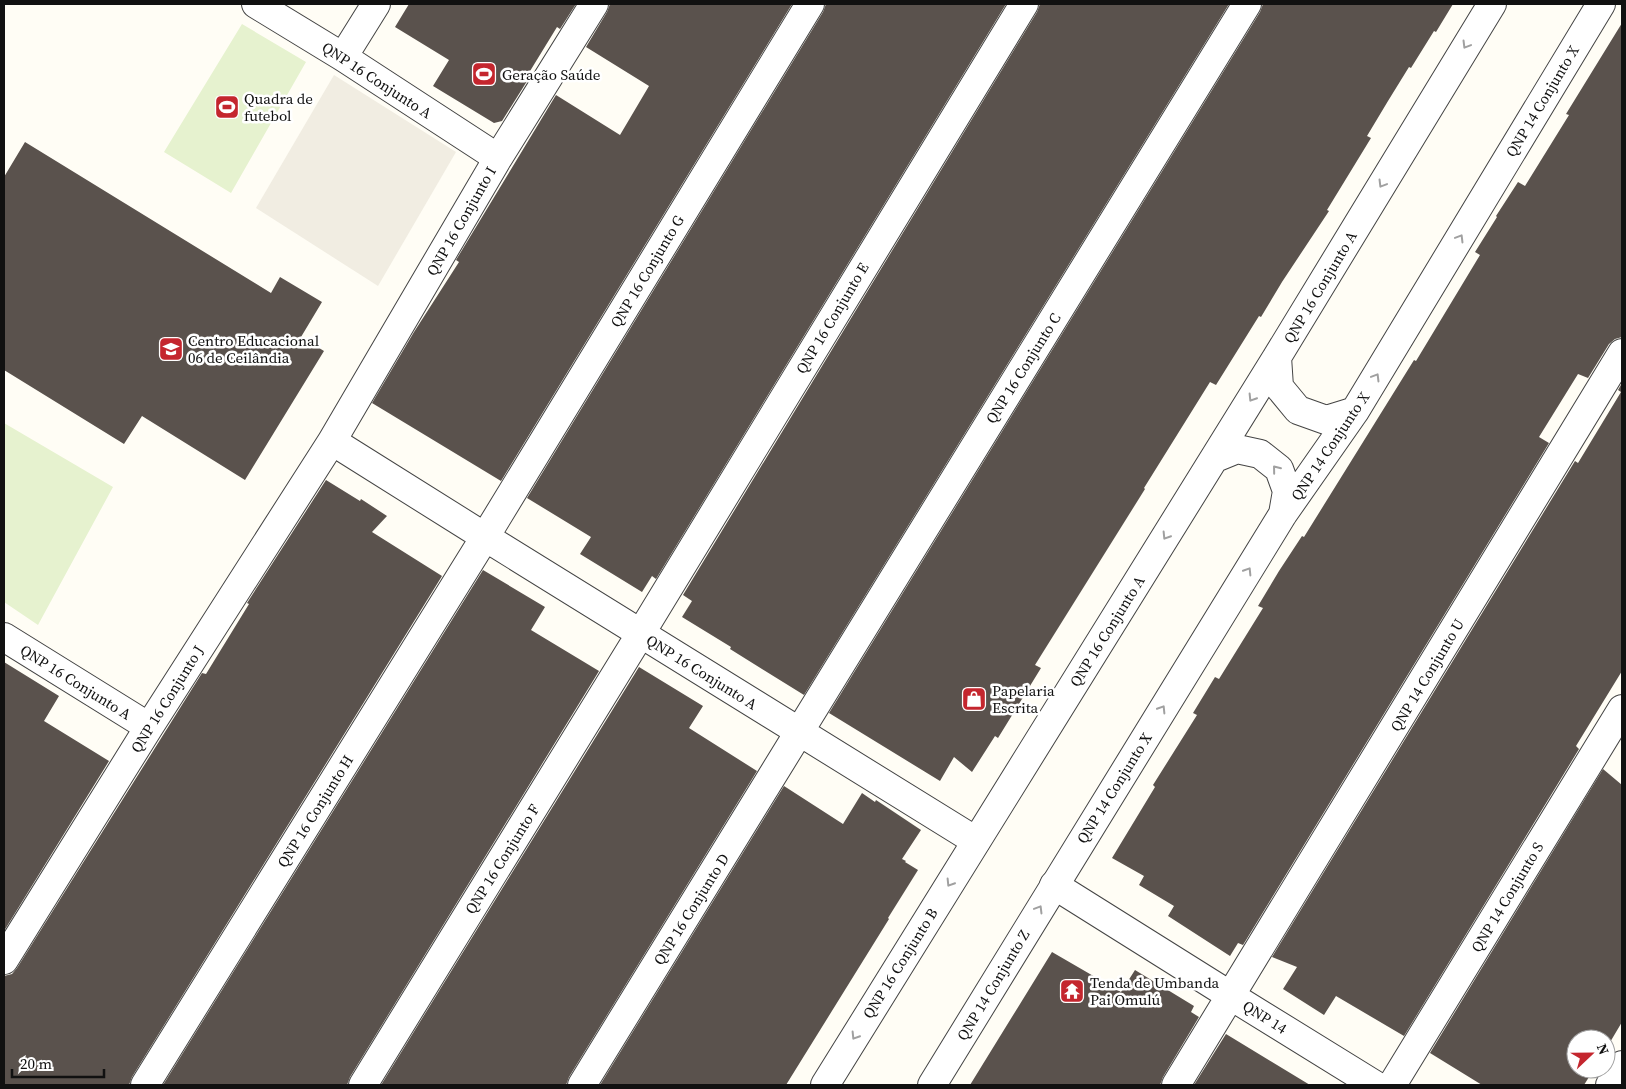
<svg xmlns="http://www.w3.org/2000/svg" width="1626" height="1089" font-family="'Source Serif 4',serif">
	<rect width="100%" height="100%" fill="#fffdf5"/>
	<path fill="#e6f2cf" d="M242,24L306,62L231,193L164,152Z
		M4,423L113,487L38,625L4,602Z"/>
	<path fill="#f1ede2" d="M334,75L456,152L378,286L256,208Z"/>
	<path fill="#5a524d" d="M409,4H576L560,29L557,27L527,76L529,78L502,121L494,123L433,86L449,60L395,27Z
		M610,4H792L501,481L372,403L414,332L459,262L456,260L556,95L620,135L649,86L586,47L607,12Z
		M826,4H1006L656,579L652,576L642,592L580,554L591,537L527,498L823,12Z
		M1040,4H1229L804,695L730,649L731,647L682,617L692,601L683,595L1037,12Z
		M1263,4H1453L1436,32L1434,31L1411,68L1409,67L1388,101L1367,136L1371,138L1327,210L1329,211L1282,282L1261,317L1259,316L1216,385L1210,382L1144,488L1145,489L1035,665L1041,668L998,738L995,736L972,772L954,757L940,781L829,713L1260,12Z
		M1622,23V337L1615,339L1609,344L1588,378L1578,374L1539,437L1549,443L1243,945L1238,943L1230,956L1168,916L1174,906L1139,885L1144,876L1112,858L1155,787L1153,785L1197,715L1193,713L1215,677L1219,679L1263,608L1258,606L1279,571L1302,536L1304,537L1414,360L1416,361L1480,255L1475,252L1497,217L1496,216L1518,182L1525,186L1569,115L1566,114Z
		M25,142L271,293L280,277L322,302L301,337L324,351L245,480L142,416L124,444L4,370V177Z
		M1622,383V671L1576,746L1579,749L1404,1036L1336,996L1324,1015L1283,989L1297,967L1272,957L1575,461L1578,463L1621,392L1618,390Z
		M326,480L360,501L361,499L387,516L372,532L442,576L132,1077L129,1085H4V976L12,974L17,968L202,673L206,674L249,604L247,603Z
		M483,570L545,607L531,630L599,671L350,1077L347,1085H163Z
		M4,662L59,696L44,721L109,761L4,931Z
		M639,667L703,706L689,728L757,771L569,1077L566,1085H381Z
		M1603,769L1622,785V1022L1606,1049V1039H1576V1069H1594L1584,1085H1482L1430,1053Z
		M784,786L843,824L862,793L875,802L876,800L921,830L902,859L906,861L905,862L918,870L888,918L889,919L786,1085H600Z
		M1052,952L1121,992L1135,970L1194,1006L1191,1012L1199,1017L1163,1077L1160,1085H970Z
		M1226,1034L1310,1085H1194Z"/>
	<g fill="none" stroke-linecap="round" stroke-linejoin="round">
		<defs>
			<path id="minor" d="M256,4L343,57L498,158
				M343,57L376,4
				M332,441L485,537L976,841
				M4,637L149,727
				M1054,885L1231,996L1375,1085
				M4,960L149,727L332,441L498,158L594,4
				M145,1085L485,537L810,4
				M363,1085L641,633L1024,4
				M582,1085L1247,4
				M1176,1085L1622,353
				M1392,1085L1622,709
				M1610,1085L1622,1065"/>
			<path id="tertiary" d="M1277,357L1279,387L1298,410L1326,420L1355,411
				M1215,458L1237,449L1260,454L1279,469L1287,491L1283,514
				M825,1085L1277,357L1492,4
				M932,1085L1283,514L1355,411L1601,4"/>
		</defs>
		<use href="#minor" stroke="#444" stroke-width="30"/>
		<use href="#tertiary" stroke="#444" stroke-width="30"/>
		<use href="#minor" stroke="#fff" stroke-width="28"/>
		<use href="#tertiary" stroke="#fff" stroke-width="28"/>
	</g>
	<defs><path id="oneway-chevron" d="M-2-3.5L2.5 0L-2 3.5" fill="none" stroke-width="1.6" stroke-linecap="round" stroke-linejoin="round" transform="scale(1.25)"/></defs>
	<g stroke="#a0a0a0">
		<use href="#oneway-chevron" transform="translate(1466 45) rotate(121)"/>
		<use href="#oneway-chevron" transform="translate(1382 184) rotate(121)"/>
		<use href="#oneway-chevron" transform="translate(1460 238) rotate(-59)"/>
		<use href="#oneway-chevron" transform="translate(1376 377) rotate(-59)"/>
		<use href="#oneway-chevron" transform="translate(1252 398) rotate(122)"/>
		<use href="#oneway-chevron" transform="translate(1276 469) rotate(-129)"/>
		<use href="#oneway-chevron" transform="translate(1166 536) rotate(122)"/>
		<use href="#oneway-chevron" transform="translate(1248 571) rotate(-58)"/>
		<use href="#oneway-chevron" transform="translate(1162 709) rotate(-58)"/>
		<use href="#oneway-chevron" transform="translate(950 883) rotate(122)"/>
		<use href="#oneway-chevron" transform="translate(1039 909) rotate(-59)"/>
		<use href="#oneway-chevron" transform="translate(855 1036) rotate(122)"/>
	</g>
	<defs>
		<symbol id="stadium-square" viewBox="-11 -11 22 22"><rect x="-9" y="-9" width="18" height="18" rx="4" fill="#c4262e" stroke="#fff"/><path d="M0-5a6.5 5 0 1 0 0 10a6.5 5 0 1 0 0-10ZM-3.5-1.8h7v3.6h-7Z" fill="#fff"/></symbol>
		<symbol id="school-square" viewBox="-11 -11 22 22"><rect x="-9" y="-9" width="18" height="18" rx="4" fill="#c4262e" stroke="#fff"/><path d="M0-5L7-2L0 1L-7-2ZM-4 1L0 2.5L4 1V4Q0 6-4 4Z" fill="#fff"/></symbol>
		<symbol id="shop-square" viewBox="-11 -11 22 22"><rect x="-9" y="-9" width="18" height="18" rx="4" fill="#c4262e" stroke="#fff"/><path d="M-5-2.5h2.3a2.7 3.5 0 0 1 5.4 0H5L5.5 6h-11ZM-1.5-2.5h3a1.5 2.3 0 0 0-3 0Z" fill="#fff"/></symbol>
		<symbol id="temple-square" viewBox="-11 -11 22 22"><rect x="-9" y="-9" width="18" height="18" rx="4" fill="#c4262e" stroke="#fff"/><path d="M0-6L5-2H3V0L6.5 2.5H4V6H1.5V3h-3V6H-4V2.5H-6.5L-3 0V-2H-5Z" fill="#fff"/></symbol>
	</defs>
	<g fill-rule="evenodd">
		<use href="#stadium-square" x="470" y="60" width="28" height="28"/>
		<use href="#stadium-square" x="213" y="93" width="28" height="28"/>
		<use href="#school-square" x="157" y="335" width="28" height="28"/>
		<use href="#shop-square" x="960" y="685" width="28" height="28"/>
		<use href="#temple-square" x="1058" y="977" width="28" height="28"/>
	</g>
	<g text-anchor="middle" dominant-baseline="central" stroke-width="5" stroke-linejoin="round" paint-order="stroke">
		<g font-size="15" fill="#111" stroke="#fff" text-anchor="start">
			<text x="502" y="74">Geração Saúde</text>
			<text x="244" y="98">Quadra de<tspan x="244" dy="17">futebol</tspan></text>
			<text x="188" y="340">Centro Educacional<tspan x="188" dy="17">06 de Ceilândia</tspan></text>
			<text x="992" y="690">Papelaria<tspan x="992" dy="17">Escrita</tspan></text>
			<text x="1090" y="982">Tenda de Umbanda<tspan x="1090" dy="17">Pai Omulú</tspan></text>
		</g>
		<g font-size="15" fill="#111" stroke="#fff">
			<text transform="translate(377 80) rotate(33)">QNP 16 Conjunto A</text>
			<text transform="translate(1542 101) rotate(-59)">QNP 14 Conjunto X</text>
			<text transform="translate(461 221) rotate(-60)">QNP 16 Conjunto I</text>
			<text transform="translate(647 271) rotate(-59)">QNP 16 Conjunto G</text>
			<text transform="translate(1320 287) rotate(-59)">QNP 16 Conjunto A</text>
			<text transform="translate(832 318) rotate(-59)">QNP 16 Conjunto E</text>
			<text transform="translate(1023 368) rotate(-58)">QNP 16 Conjunto C</text>
			<text transform="translate(1330 446) rotate(-56)">QNP 14 Conjunto X</text>
			<text transform="translate(1107 631) rotate(-58)">QNP 16 Conjunto A</text>
			<text transform="translate(702 672) rotate(32)">QNP 16 Conjunto A</text>
			<text transform="translate(1427 675) rotate(-59)">QNP 14 Conjunto U</text>
			<text transform="translate(76 682) rotate(32)">QNP 16 Conjunto A</text>
			<text transform="translate(167 699) rotate(-58)">QNP 16 Conjunto J</text>
			<text transform="translate(1114 788) rotate(-58)">QNP 14 Conjunto X</text>
			<text transform="translate(315 811) rotate(-58)">QNP 16 Conjunto H</text>
			<text transform="translate(502 859) rotate(-58)">QNP 16 Conjunto F</text>
			<text transform="translate(1507 897) rotate(-59)">QNP 14 Conjunto S</text>
			<text transform="translate(691 909) rotate(-58)">QNP 16 Conjunto D</text>
			<text transform="translate(900 963) rotate(-58)">QNP 16 Conjunto B</text>
			<text transform="translate(993 985) rotate(-59)">QNP 14 Conjunto Z</text>
			<text transform="translate(1265 1017) rotate(32)">QNP 14</text>
		</g>
	</g>
	<rect width="1626" height="1089" fill="none" stroke="#111111" stroke-width="10"/>
	<g transform="translate(1591 1054) rotate(68)"><circle r="24" fill="#ffffff" stroke="#a0a0a0"/>
	<path d="M0-4L9 19L0 12L-9 19Z" fill="#c4262e"/>
	<text y="-8" font-size="14" font-weight="bold" text-anchor="middle" fill="#111111">N</text>
	</g>
	<path d="M12 1069v8h92v-8" fill="none" stroke="#111111" stroke-width="2.5"/>
	<text x="20" y="1069" font-size="15" fill="#111111" stroke="#ffffff" stroke-width="4" paint-order="stroke">20 m</text>
</svg>
